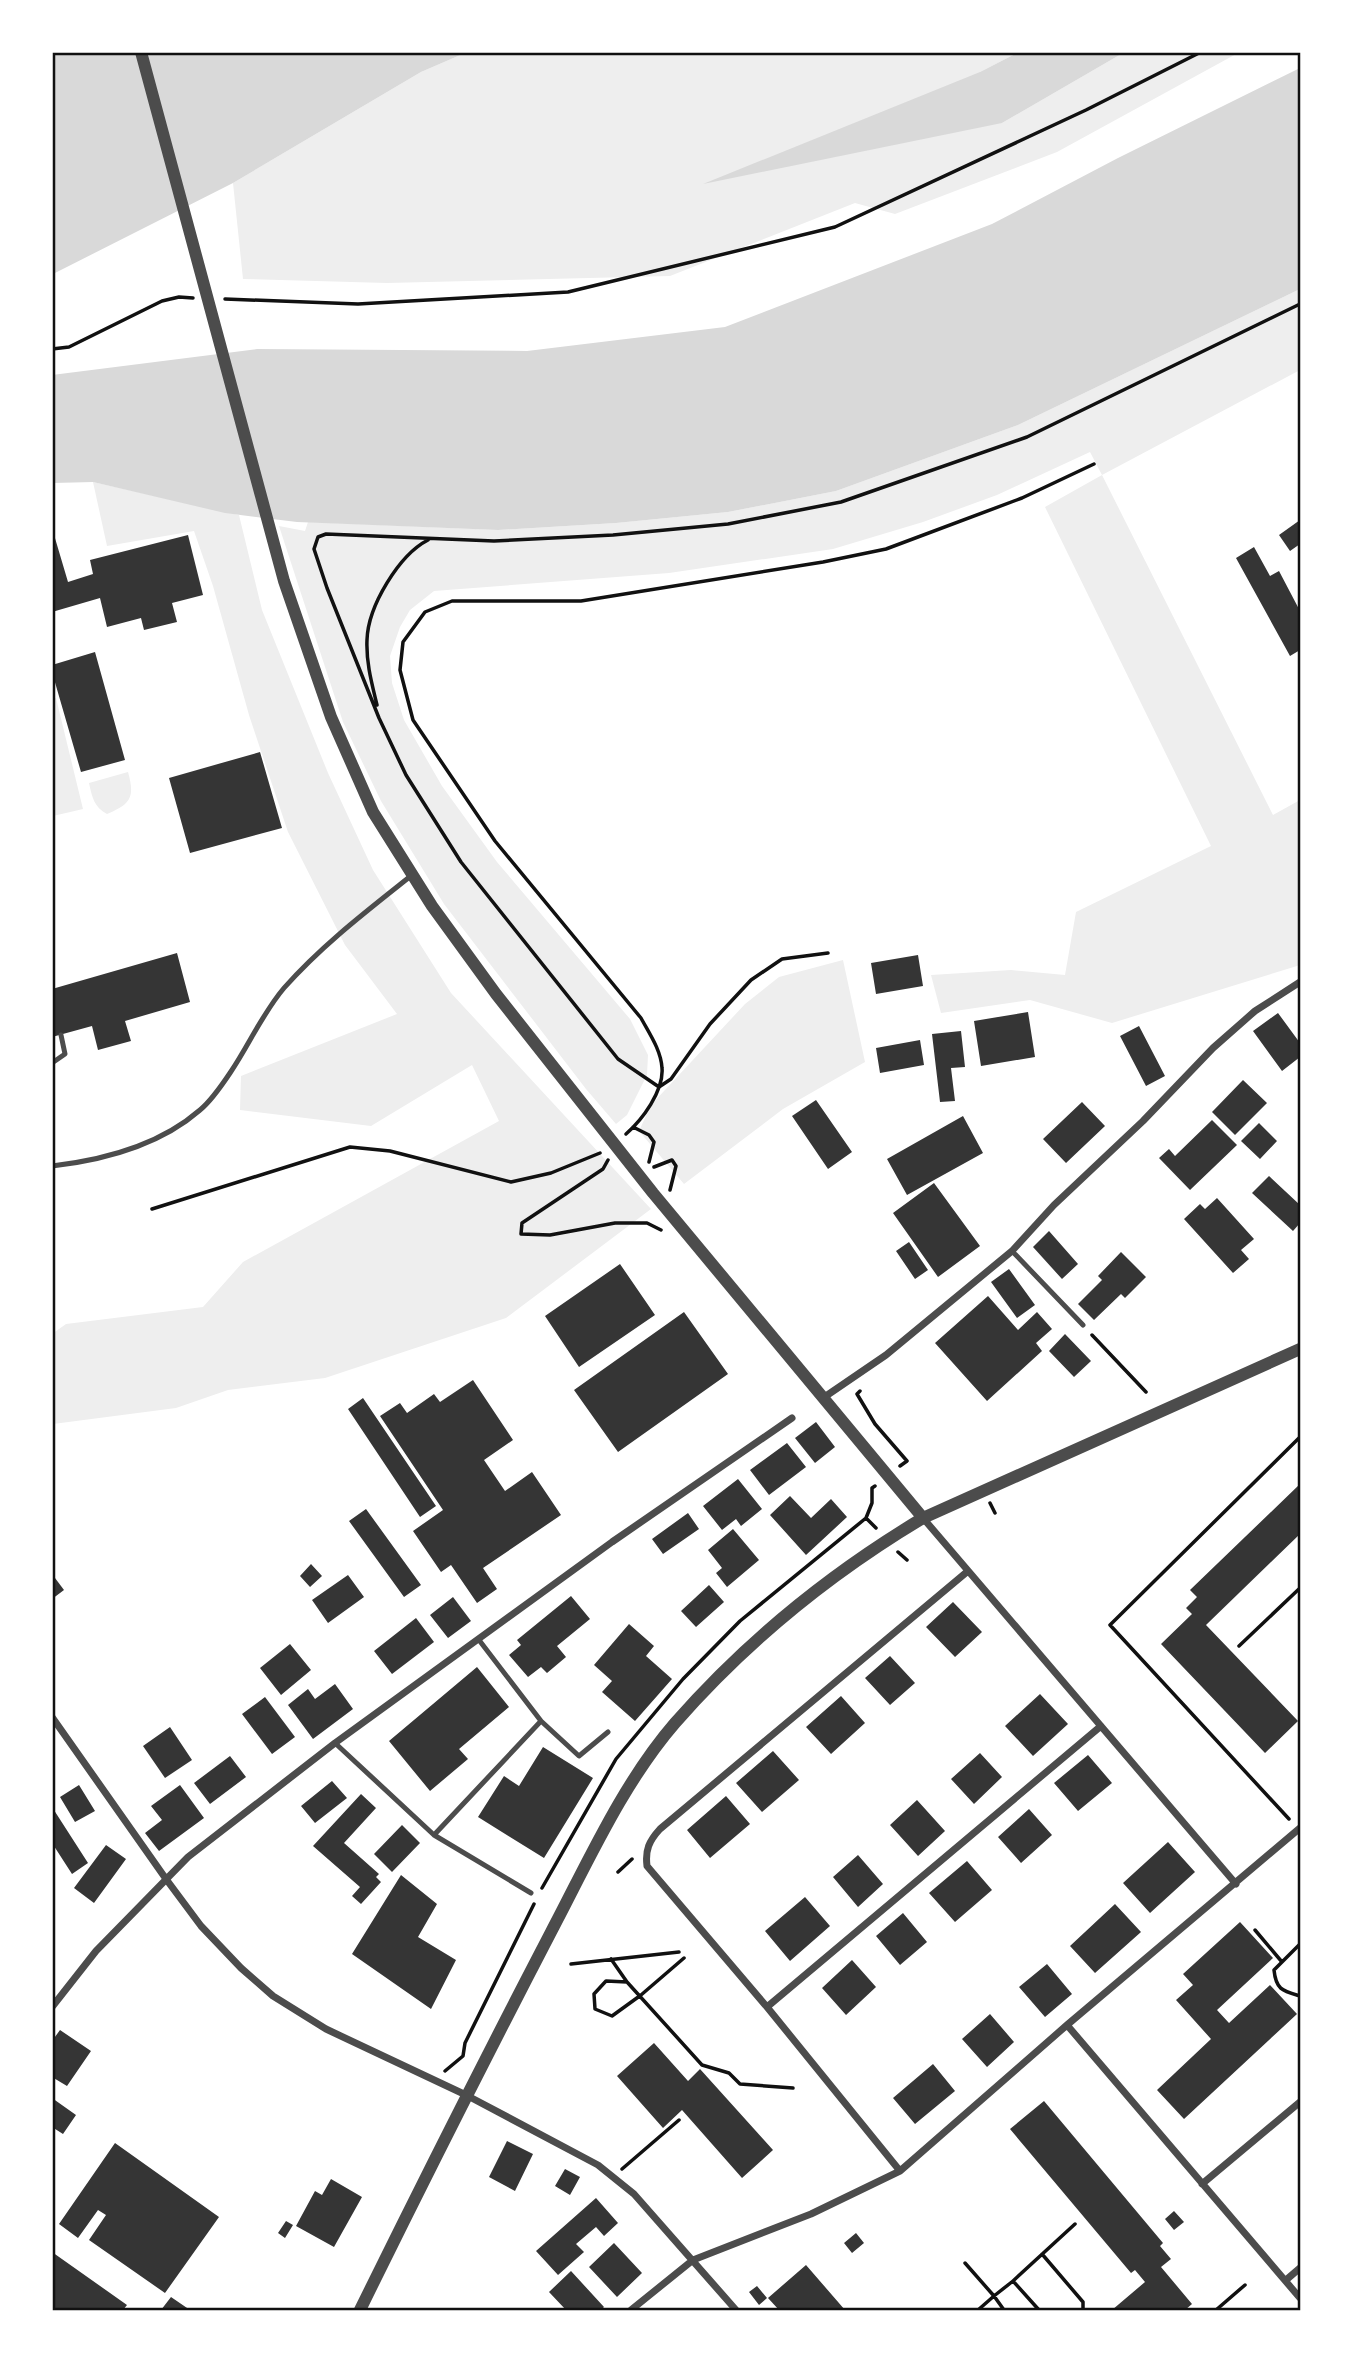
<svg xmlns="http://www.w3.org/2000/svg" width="1353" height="2363" font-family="Jost,sans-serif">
	<rect width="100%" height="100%" fill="#fff"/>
	<path fill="#eee" d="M465,53H1017L980,72L1002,123L1123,53H1238L1057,152L895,214L855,203L670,276L387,283L243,279L233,183L421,72Z
		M1300,289V370L1102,475L1273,815L1300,800V964L1297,966L1112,1023L1030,1000L941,1013L931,975L1011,970L1065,975L1076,912L1211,846L1045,507L1102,475L1090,452L997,495L923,522L833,549L669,573L434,591L410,610L400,627L390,656L392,683L404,720L442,786L497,862L630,1019L648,1055L647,1075L627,1115L616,1124L586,1089L444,904L381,801L343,722L279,526L305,531L308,522L498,530L616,523L728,512L836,491L1018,425Z
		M93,482L239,515L262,610L328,773L373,870L451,993L651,1209L506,1318L325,1378L228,1390L176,1408L53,1424L52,1334L66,1324L203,1307L243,1262L499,1121L472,1065L371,1126L240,1110L241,1076L397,1014L345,945L288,832L249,715L213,586L194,531L107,546Z
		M56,698L83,809L53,816L52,699Z
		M128,772C135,797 131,804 107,814C94,807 92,797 89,783Z
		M843,960L865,1062L783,1109L684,1184L639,1131L651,1105L745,1004L779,977Z"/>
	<path fill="#d9d9d9" d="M53,53H465L421,72L233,183L53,274Z
		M1017,53H1123L1002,123L703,184L980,72Z
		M1300,68V289L1018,425L836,491L728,512L616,523L498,530L297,522L225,513L93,482L53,483L52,375L257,349L527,351L725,327L992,224L1118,158Z"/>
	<path fill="#353535" d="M1300,520V544L1290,551L1279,535Z
		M52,528L68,582L93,574L90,560L188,535L203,595L172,603L177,622L144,630L141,618L107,627L100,598L52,612Z
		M1254,547L1270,576L1279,571L1300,611V650L1290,656L1236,558Z
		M95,652L125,760L81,772L52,672V665Z
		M260,752L282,828L190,853L169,778Z
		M177,953L190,1002L125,1021L131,1041L98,1050L92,1026L52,1037V989Z
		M918,955L923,986L876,994L871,963Z
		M1028,1012L1035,1057L981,1066L974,1021Z
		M1278,1013L1300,1043V1057L1282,1071L1253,1031Z
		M1139,1026L1165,1076L1146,1086L1120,1036Z
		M961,1031L965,1067L951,1068L955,1101L940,1102L932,1034Z
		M920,1040L924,1065L880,1073L876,1048Z
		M1243,1080L1267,1103L1235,1135L1212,1112Z
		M816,1100L852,1152L828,1169L792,1116Z
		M1082,1102L1105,1126L1066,1163L1043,1139Z
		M963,1116L983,1153L907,1195L887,1159Z
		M1212,1120L1237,1145L1190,1190L1159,1158L1169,1149L1175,1156Z
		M1259,1123L1277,1141L1260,1159L1241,1141Z
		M1269,1176L1300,1205V1223L1293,1231L1252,1193Z
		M934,1183L980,1246L938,1277L893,1213Z
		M1217,1198L1254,1239L1241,1250L1249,1259L1233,1273L1184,1219L1200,1204L1205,1209Z
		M1049,1231L1078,1264L1062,1279L1033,1247Z
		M909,1242L928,1270L915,1279L896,1251Z
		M1121,1252L1146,1277L1125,1298L1121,1294L1094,1320L1078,1304L1102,1280L1098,1276Z
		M620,1264L655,1315L579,1367L545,1316Z
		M1009,1269L1035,1305L1017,1318L991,1282Z
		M988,1296L1018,1330L1037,1312L1052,1329L1036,1343L1042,1351L987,1401L935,1343Z
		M684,1312L728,1374L618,1452L574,1390Z
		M1065,1334L1091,1361L1074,1377L1049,1351Z
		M473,1380L513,1440L484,1460L505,1491L532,1472L561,1515L483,1568L497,1589L477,1603L451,1565L441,1572L413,1531L443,1510L380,1416L400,1403L407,1413L434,1394L440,1402Z
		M363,1398L436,1506L420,1517L348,1409Z
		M816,1422L835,1447L815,1463L795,1438Z
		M787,1443L806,1467L769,1495L750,1470Z
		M738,1479L762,1509L741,1526L736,1519L722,1530L703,1506Z
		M1300,1484V1534L1206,1625L1298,1721L1265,1753L1161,1644L1192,1614L1186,1608L1197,1597L1190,1590Z
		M790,1496L811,1518L831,1499L847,1517L806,1555L770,1515Z
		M366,1509L421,1585L404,1597L349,1521Z
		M688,1513L699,1529L663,1554L652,1539Z
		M733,1529L759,1560L727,1587L716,1573L722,1568L708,1550Z
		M311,1564L322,1576L310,1587L300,1576Z
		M52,1574L64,1590L52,1599Z
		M348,1575L364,1597L328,1623L312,1600Z
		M709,1585L724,1602L696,1627L681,1611Z
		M571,1596L590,1619L557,1646L566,1657L547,1673L541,1667L528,1677L509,1655L521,1645L517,1640Z
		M453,1597L471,1621L448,1638L430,1615Z
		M953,1602L982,1632L955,1657L926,1627Z
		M416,1618L434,1642L392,1674L374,1651Z
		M629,1624L654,1646L646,1656L672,1679L635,1721L602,1692L612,1681L594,1665Z
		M290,1644L311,1670L281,1695L260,1668Z
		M890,1656L915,1683L890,1705L865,1678Z
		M477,1667L509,1707L459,1749L468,1759L430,1791L389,1741Z
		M335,1684L353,1709L313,1739L288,1705L308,1689L315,1699Z
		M1040,1694L1068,1724L1033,1756L1005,1726Z
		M841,1696L865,1723L831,1754L806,1727Z
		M265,1697L295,1737L272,1754L242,1714Z
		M170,1727L192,1760L165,1778L143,1746Z
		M543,1747L593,1778L544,1858L478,1817L504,1776L519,1786Z
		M773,1751L799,1780L762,1812L736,1783Z
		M980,1753L1002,1777L974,1804L951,1779Z
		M1088,1755L1112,1783L1078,1811L1054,1783Z
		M230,1756L246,1777L210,1804L194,1783Z
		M332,1781L347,1798L315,1823L301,1806Z
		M79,1785L95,1811L75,1822L60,1797Z
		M180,1785L204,1818L159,1851L145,1833L162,1820L151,1806Z
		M361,1794L376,1808L344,1843L379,1874L376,1877L381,1882L361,1904L352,1896L360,1887L313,1846Z
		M726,1796L750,1824L710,1858L687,1830Z
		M917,1800L945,1831L918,1856L890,1825Z
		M52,1807L88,1863L72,1874L52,1843Z
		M1029,1809L1052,1835L1021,1863L998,1837Z
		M402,1825L420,1843L392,1872L374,1854Z
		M1168,1842L1195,1872L1150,1913L1123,1883Z
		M106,1845L126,1859L94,1903L74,1888Z
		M858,1855L883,1884L858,1907L833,1877Z
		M967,1861L992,1890L955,1922L929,1893Z
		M401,1875L437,1904L418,1937L456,1960L431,2009L352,1954Z
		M805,1897L830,1926L790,1961L765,1931Z
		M1115,1904L1141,1932L1095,1973L1070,1946Z
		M903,1913L927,1942L900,1965L876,1936Z
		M1240,1922L1273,1958L1217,2010L1229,2023L1270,1985L1297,2014L1184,2119L1157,2090L1211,2039L1176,2000L1193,1985L1183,1974Z
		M852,1960L876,1987L846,2015L822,1988Z
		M1047,1964L1072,1994L1045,2017L1019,1987Z
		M990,2014L1014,2042L987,2067L962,2039Z
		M60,2030L91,2051L67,2086L52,2077V2041Z
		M654,2043L688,2081L700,2069L773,2150L742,2178L682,2110L663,2128L617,2076Z
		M933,2064L955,2091L915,2124L893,2098Z
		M52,2098L76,2115L63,2134L52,2127Z
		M1044,2101L1163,2243L1160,2246L1171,2259L1161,2267L1192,2304L1185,2310H1112L1145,2282L1135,2270L1131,2273L1010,2129Z
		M507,2141L533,2154L515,2191L489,2177Z
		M115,2143L219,2217L165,2293L89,2240L106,2215L98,2210L78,2238L59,2224Z
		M565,2169L580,2177L570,2195L555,2186Z
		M331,2179L362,2197L334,2247L296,2226L315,2191L322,2195Z
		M596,2198L618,2223L604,2236L596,2227L576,2244L584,2252L558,2275L536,2251Z
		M1174,2211L1184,2222L1174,2230L1165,2219Z
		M286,2221L293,2225L285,2238L278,2233Z
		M856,2233L864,2243L852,2253L844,2243Z
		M614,2243L642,2273L617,2297L589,2267Z
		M52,2252L127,2305L123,2310H52Z
		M806,2265L845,2310H779L768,2298Z
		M571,2271L604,2307L601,2310H566L549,2292Z
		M757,2286L767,2298L759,2305L749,2292Z
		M171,2297L190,2310H161Z"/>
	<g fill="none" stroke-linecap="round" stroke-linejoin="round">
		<path stroke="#111" stroke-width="3.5" d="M225,299L358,304L568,292L835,227L1086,110L1201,52
			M52,349L69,347L162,301L179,297L193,298
			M377,705C372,684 366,663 367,640C368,606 399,555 428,540
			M659,1087L618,1059L461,862L406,775L379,718L327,588L314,549L318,537L326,534L494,541L613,535L728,524L841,502L1027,437L1300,304
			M659,1087L671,1079L710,1024L751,980L782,959L828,953
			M633,1127L649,1135L654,1142L649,1162
			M626,1134C642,1120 664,1091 662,1068C661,1050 649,1033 641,1018L495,841L413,720L400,670L403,642L425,612L452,601H581L823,562L886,549L1022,498L1094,464
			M608,1160L603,1169L522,1223L521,1234L550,1235L615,1223H647L661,1230
			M654,1167L672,1160L676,1166L670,1190
			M152,1209L350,1147L390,1151L511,1182L551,1173L600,1153
			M1092,1335L1146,1392
			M860,1391L857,1394L875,1424L907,1461L900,1466
			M990,1503L995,1513
			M866,1518L876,1528
			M898,1552L907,1560
			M1239,1646L1300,1588
			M1289,1819L1110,1625L1300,1437
			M618,1872L632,1859
			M542,1888L616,1759L683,1679L740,1621L866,1518L872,1503V1488L875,1486
			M1255,1930L1282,1962
			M1300,1944L1274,1970C1276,1990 1283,1991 1300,1996
			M611,1959L627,1982L702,2065L729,2073L740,2084L793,2088
			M571,1964L679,1952
			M627,1982L606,1981L594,1994L595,2009L612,2016L641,1995L684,1958
			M445,2071L463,2056L465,2043L534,1904
			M622,2169L679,2120
			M1042,2254L1083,2302V2310
			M965,2263L994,2296L1013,2281L1039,2310
			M1013,2281L1075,2224
			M899,2310H901
			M978,2310L994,2296L1004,2310
			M1216,2310L1245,2285"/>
		<path stroke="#4c4c4c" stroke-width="5" d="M52,1063L65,1054L61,1035
			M52,1166C104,1160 160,1145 200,1110C211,1101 222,1085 230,1073C249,1045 262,1014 284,988C322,945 368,910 412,875
			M1012,1251L1083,1325
			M541,1721L579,1756L608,1732
			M335,1743L434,1835L541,1721L479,1640
			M434,1835L531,1893"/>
		<path stroke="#4c4c4c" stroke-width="7" d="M823,1398L886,1355L1012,1251L1054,1205L1143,1121L1213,1048L1255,1011L1300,982
			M923,1518L1236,1884
			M52,1717L166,1879L201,1926L241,1968L273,1996L326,2029L466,2095L598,2165L634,2194L736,2310
			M52,2007L96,1951L188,1857L335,1743L612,1542L792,1418
			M767,2007L1101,1726
			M1067,2025L1300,2298
			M900,2171L767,2007L647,1866C645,1850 649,1841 660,1829L968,1571
			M1202,2184L1300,2102
			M1286,2280L1300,2268
			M631,2310L693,2260L811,2214L900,2171L1067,2025L1300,1828"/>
		<path stroke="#4c4c4c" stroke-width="12" d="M141,52L284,581L331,717L373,812L432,906L496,994L653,1193L923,1518
			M360,2310C422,2184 486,2057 551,1932C588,1862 623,1783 675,1723C746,1642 831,1573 923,1518L1300,1349"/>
	</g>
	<rect width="1353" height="2363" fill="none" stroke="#ffffff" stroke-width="108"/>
	<rect x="54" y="54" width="1245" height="2255" fill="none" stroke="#111" stroke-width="2.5"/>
</svg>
